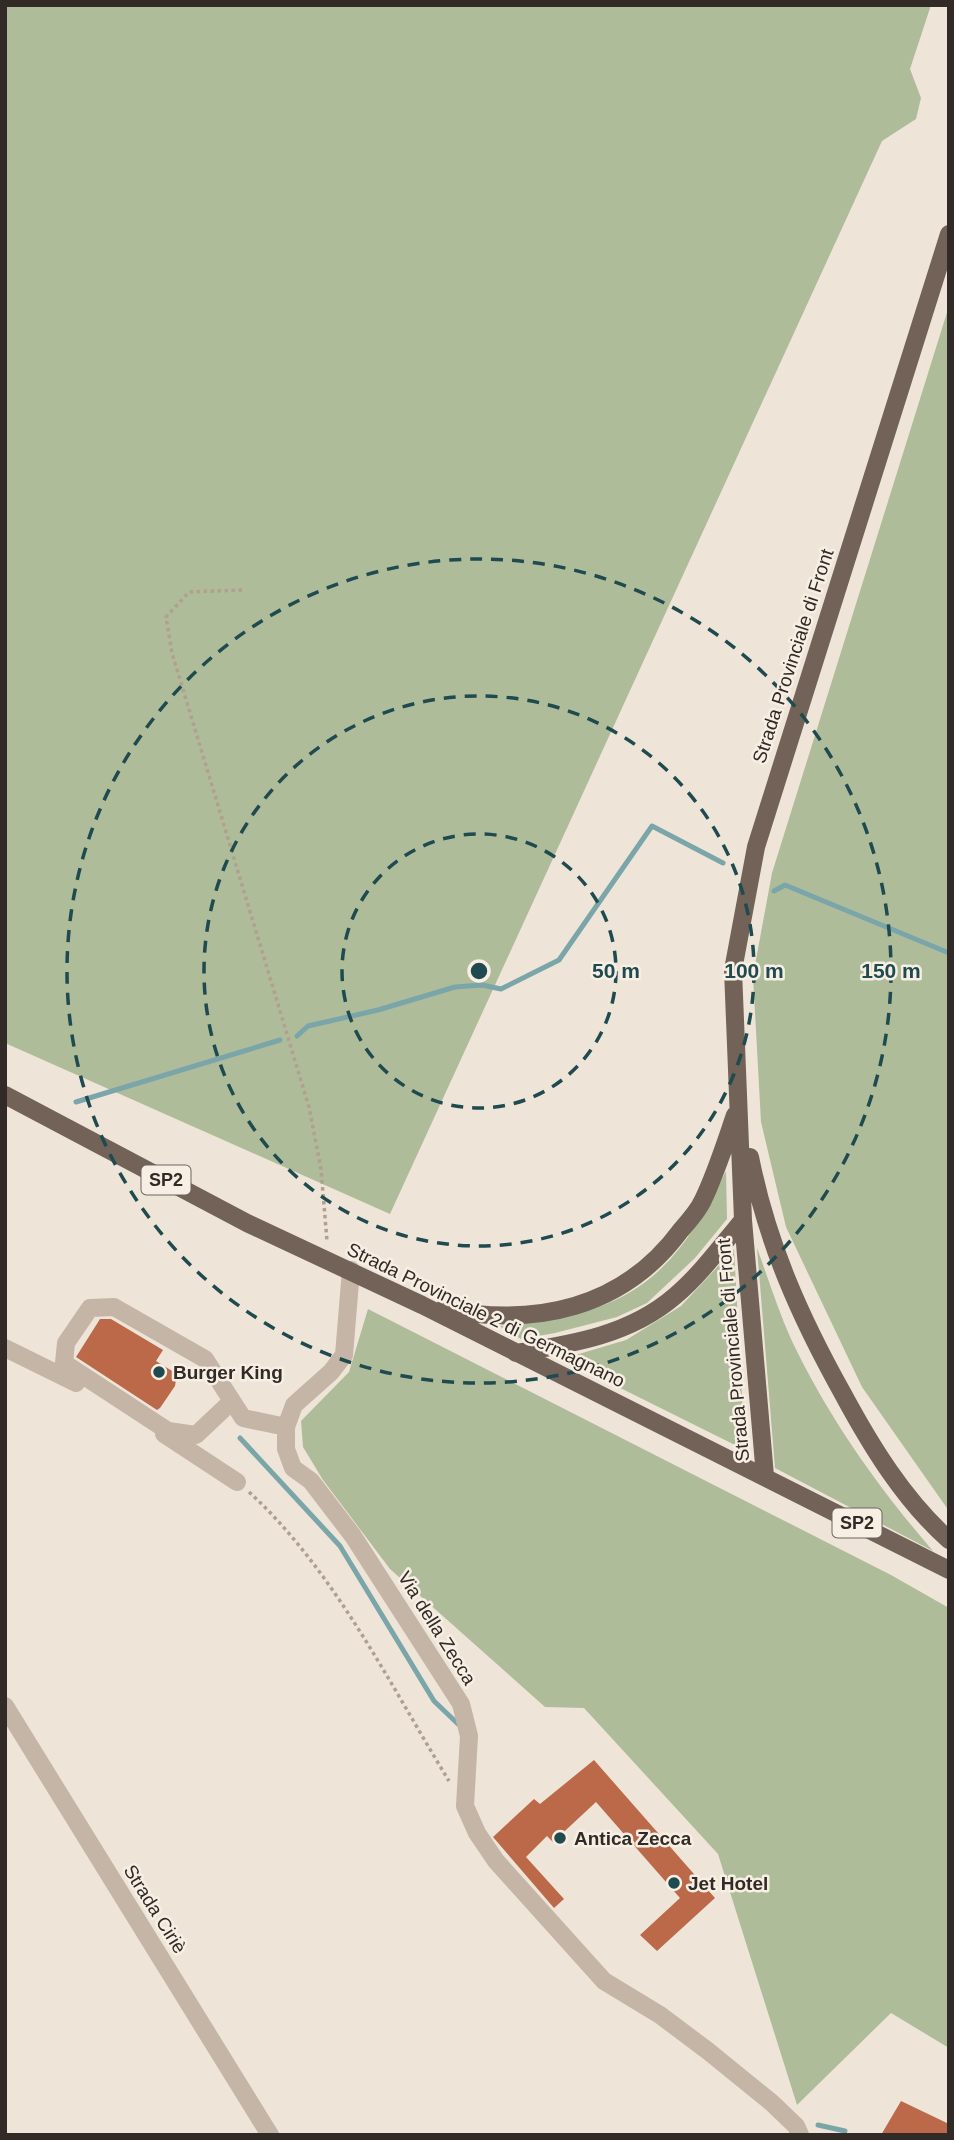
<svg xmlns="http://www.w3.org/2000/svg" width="954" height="2140" font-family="Helvetica,sans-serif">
	<rect width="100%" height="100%" fill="#eee5d8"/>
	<path fill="#afbc9a" d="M5,5H931L910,69L921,98L916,119L882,141L390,1214L5,1043Z
		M949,306V1511L862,1387L786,1227L761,1122L753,976L772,873Z
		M726,1171L727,1219L695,1258L647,1303L617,1317L555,1333L521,1339L499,1326C625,1314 670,1285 726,1171Z
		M757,1248C768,1278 778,1310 791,1339C828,1417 877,1486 933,1551L775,1468Z
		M734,1249L745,1450L562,1359L626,1340L681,1306Z
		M368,1309L891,1575L949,1608V2048L891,2013L797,2105L718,1854L584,1708L545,1707L390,1569L323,1480L303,1447L301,1421L349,1372Z"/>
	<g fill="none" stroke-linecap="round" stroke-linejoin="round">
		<path stroke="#7aa5a9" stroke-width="5" d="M774,891L785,885L949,953
			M297,1036L308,1026L378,1010L455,987L482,985L501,989L559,960L652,826L723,863
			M76,1102L280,1040
			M240,1438L340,1546L434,1701L458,1724
			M818,2125L845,2131"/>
	</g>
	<path fill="#bb6949" d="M100,1319H111L163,1350L156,1361L177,1374L175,1386L160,1408L157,1410L76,1357Z
		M594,1760L715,1898L657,1951L640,1935L680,1898L596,1802L553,1842L547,1836L526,1857L564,1899L554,1908L493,1837L534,1799L540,1804Z
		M901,2101L949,2124V2135H881Z"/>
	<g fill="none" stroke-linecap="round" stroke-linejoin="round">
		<path stroke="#b19f90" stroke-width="3.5" stroke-dasharray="3.5 3.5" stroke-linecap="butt" d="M242,590L189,592L166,617L172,653L309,1107L321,1169L327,1241
			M249,1492C334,1570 389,1683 449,1781"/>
		<path stroke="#c5b5a6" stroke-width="18" d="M351,1270L344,1355L331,1372L294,1405L286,1427V1449L293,1468L311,1481L353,1536L461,1704L469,1736L465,1806L477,1833L496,1861L604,1981L660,2015L708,2051L772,2103L796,2126L800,2135
			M5,1348L76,1383
			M231,1402L196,1435L168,1431L64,1363L66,1343L90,1308L114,1307L205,1359L243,1418L286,1427
			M164,1434L237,1482
			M5,1706L270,2135"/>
		<path stroke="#726258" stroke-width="18" d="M5,1095L247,1223L422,1305L949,1570
			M750,1157C767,1243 800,1317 843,1394C871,1446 904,1500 949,1540
			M443,1309C535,1327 623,1309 681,1230C689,1221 698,1211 703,1200C716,1173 725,1144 735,1115
			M516,1353C572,1344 630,1335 675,1296C700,1275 722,1245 743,1220
			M765,1476L743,1220L733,970L756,847L949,234"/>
	</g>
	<g fill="none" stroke="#1f4a4f" stroke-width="3.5" stroke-dasharray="12 9">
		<circle cx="479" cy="971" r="137"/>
		<circle cx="479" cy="971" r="275"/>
		<circle cx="479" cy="971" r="412"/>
	</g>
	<g fill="#1f4a4f" stroke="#f7efe4" stroke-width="2.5">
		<circle cx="159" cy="1372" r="7"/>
		<circle cx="560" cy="1838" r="7"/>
		<circle cx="674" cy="1883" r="7"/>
	</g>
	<g text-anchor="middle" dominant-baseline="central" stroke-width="5" stroke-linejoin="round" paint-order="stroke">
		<g fill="#f7efe4" stroke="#6d655f" stroke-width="2">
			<rect x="141.5" y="1165.5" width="49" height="29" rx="5"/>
			<rect x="832.5" y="1508.5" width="49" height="29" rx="5"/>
		</g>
		<g font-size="18" font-weight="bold" fill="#322a26">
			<text x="166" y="1180">SP2</text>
			<text x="857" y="1523">SP2</text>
		</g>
		<g font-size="19" fill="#322a26" stroke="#f7efe4">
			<text transform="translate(793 656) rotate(-72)">Strada Provinciale di Front</text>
			<text transform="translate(486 1315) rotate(26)">Strada Provinciale 2 di Germagnano</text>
			<text transform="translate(733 1350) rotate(-95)">Strada Provinciale di Front</text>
			<text transform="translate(437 1628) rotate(58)">Via della Zecca</text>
			<text transform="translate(155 1909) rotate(58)">Strada Ciriè</text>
		</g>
		<g font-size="19" font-weight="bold" fill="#322a26" stroke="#f7efe4" text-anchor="start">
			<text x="173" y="1372">Burger King</text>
			<text x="574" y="1838">Antica Zecca</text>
			<text x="688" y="1883">Jet Hotel</text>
		</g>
	</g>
	<circle cx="479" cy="971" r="10" fill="#1f4a4f" stroke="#f7efe4" stroke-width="3.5"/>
	<g font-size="21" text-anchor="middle" font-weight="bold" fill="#1f4a4f" stroke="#f7efe4" stroke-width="5" stroke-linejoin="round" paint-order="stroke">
		<text x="616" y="978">50 m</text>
		<text x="754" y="978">100 m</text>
		<text x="891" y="978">150 m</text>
	</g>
	<rect width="954" height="2140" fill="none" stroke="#322a26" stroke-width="14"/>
</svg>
